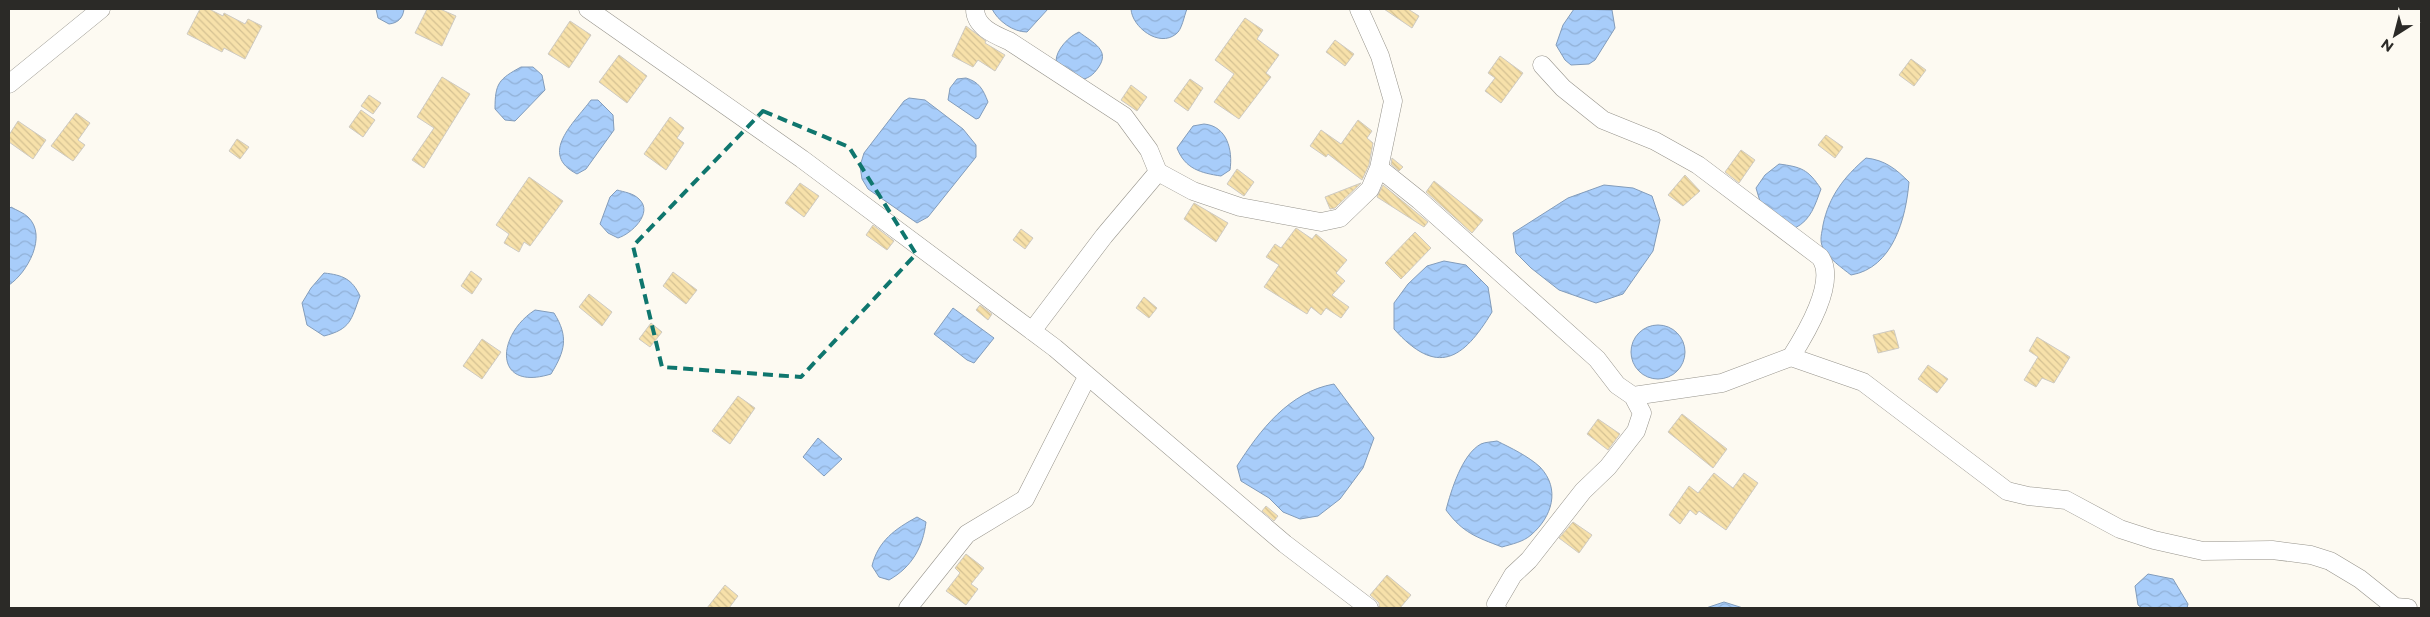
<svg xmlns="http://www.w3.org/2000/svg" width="2430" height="617" font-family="Montserrat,sans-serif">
	<defs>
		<pattern id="water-waves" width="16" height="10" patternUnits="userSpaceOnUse" patternTransform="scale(1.25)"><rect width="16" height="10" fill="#a8cdfa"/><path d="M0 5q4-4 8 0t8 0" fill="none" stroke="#91b0d6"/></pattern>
		<pattern id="building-back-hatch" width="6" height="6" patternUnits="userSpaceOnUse" patternTransform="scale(1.25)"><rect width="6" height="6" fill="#f7e1aa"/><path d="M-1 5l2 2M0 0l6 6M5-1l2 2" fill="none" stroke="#d4c192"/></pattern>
	</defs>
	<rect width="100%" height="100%" fill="#fdfaf2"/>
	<path fill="url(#water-waves)" stroke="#829cbb" d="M376,9H404C403,18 398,23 389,24L378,18Z
		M992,9H1048L1027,32C1013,32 998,21 992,9Z
		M1131,9H1187C1184,16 1182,30 1176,34C1159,48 1132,27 1131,9Z
		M1574,9L1612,10L1615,28L1595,60L1589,64L1571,65L1565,60L1556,45L1563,25Z
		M1079,32C1093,43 1111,50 1098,68C1093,75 1090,77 1082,80L1056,61C1056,50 1069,36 1079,32Z
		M521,67H533L542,75L545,90L515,121L505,120L495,109C495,83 499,79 521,67Z
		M966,78C979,82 983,89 988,102L979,118L976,119L948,100L950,88L957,79Z
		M909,98L925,100L963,129L976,145V157L928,217L917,223L868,189L862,179L860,166L864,153L904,101Z
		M591,100H598L613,115L614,130L586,169L577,174C538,154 574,123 591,100Z
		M1204,124C1227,126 1233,150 1230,170L1221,176C1201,173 1185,169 1177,148L1193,126Z
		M1866,158C1885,160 1896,169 1909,182C1906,218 1893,268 1851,275C1842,268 1828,258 1823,248C1819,240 1822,233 1823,225C1829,196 1844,177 1866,158Z
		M1779,164C1801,167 1808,169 1821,189C1815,205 1811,220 1795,228L1762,208L1756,188L1765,175Z
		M1604,185L1633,188L1652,196L1660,220L1653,251L1623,294L1596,303L1559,290L1531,268L1516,253L1513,233L1568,198Z
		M617,190C624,192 633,193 639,199C654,213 631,234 618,238L608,233L600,224L610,197Z
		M11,207C16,210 24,213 28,217C48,236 27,273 9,285V209Z
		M1444,261L1466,265L1488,287L1492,312C1463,360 1437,377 1394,329V303L1408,284L1427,266Z
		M324,273C343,275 352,279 360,296C351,320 351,329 324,336L307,325L302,303L311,288Z
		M953,308L994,338L974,363L967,360L934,334Z
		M535,310L554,313C569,337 565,351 551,374C493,392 496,335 535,310Z
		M1631 352a27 27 0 1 1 54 0a27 27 0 1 1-54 0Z
		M1334,384L1374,438L1363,468L1340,499L1318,516L1300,519L1283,512L1269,498L1241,481L1237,466C1260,430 1289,392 1334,384Z
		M818,438L842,459L824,476L803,457Z
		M1497,441C1511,448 1528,456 1540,467C1561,489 1552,517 1531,535C1523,542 1512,544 1502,547C1476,537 1463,533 1446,510C1451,491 1462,454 1481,444C1485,442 1492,442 1497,441Z
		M917,517L926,522C923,547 912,567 889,580L879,577L872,566C878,541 895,529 917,517Z
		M2148,574L2173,579L2188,604L2187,608H2142L2138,605L2135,586Z
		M1724,602L1743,608H1706Z"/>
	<path fill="url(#building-back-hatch)" stroke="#cecac2" d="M200,9H209L223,16L224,13L245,24L248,19L262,26L245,59L224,48L222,52L187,34Z
		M427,9H440L456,16L442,46L415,33Z
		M1384,9H1408L1419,16L1412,28Z
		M1245,18L1263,30L1257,39L1279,55L1266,73L1271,77L1239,119L1214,102L1234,74L1215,60Z
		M570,21L591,35L569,68L548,54Z
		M966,26L986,41L985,43L1005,55L995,71L978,60L973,67L952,56Z
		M1335,40L1354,54L1345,66L1326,52Z
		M619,55L647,76L627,103L599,82Z
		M1500,56L1523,73L1501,103L1485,91L1495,78L1488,73Z
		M1911,59L1926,70L1914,86L1899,75Z
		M442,77L470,94L424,168L412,160L434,128L417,117Z
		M1190,79L1203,88L1188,111L1174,101Z
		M1131,85L1147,97L1137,111L1121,100Z
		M369,95L381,103L373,114L361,106Z
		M361,110L375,120L363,137L349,127Z
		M76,113L90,123L78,140L85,145L73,161L51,146Z
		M670,117L684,128L677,138L684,143L666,170L644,154Z
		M1358,120L1372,131L1367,138L1373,143L1369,165L1362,180L1328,154L1326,157L1310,146L1321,130L1341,144Z
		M18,121L46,140L33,159L9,142V135Z
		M1826,135L1843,147L1835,158L1818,145Z
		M237,139L249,147L240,159L229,151Z
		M1741,150L1755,160L1739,183L1725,172Z
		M1392,158L1403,167L1399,171L1391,164Z
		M1237,169L1254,182L1244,196L1227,184Z
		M1685,175L1700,191L1683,206L1668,195Z
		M529,177L563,201L530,246L524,242L519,252L504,243L509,234L496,225Z
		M1434,181L1483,220L1472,233L1426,192Z
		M800,183L819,196L804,217L785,203Z
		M1361,183L1335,208L1330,209L1325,197Z
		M1383,185L1428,222L1424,227L1377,197Z
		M1194,203L1228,223L1216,242L1184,219Z
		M873,225L894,241L887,250L866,235Z
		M1296,228L1312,239L1316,234L1347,260L1336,273L1345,281L1332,295L1349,307L1341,318L1326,308L1321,315L1311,307L1307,314L1264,287L1279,265L1266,257L1275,244L1281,248Z
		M1021,229L1033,238L1025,249L1013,240Z
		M1415,232L1431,248L1401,279L1385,263Z
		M471,271L482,279L472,294L461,286Z
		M673,272L697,290L686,304L663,286Z
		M589,294L612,312L602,326L579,307Z
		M1144,297L1157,308L1149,318L1136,308Z
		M980,305L992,314L988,320L976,310Z
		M651,323L662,332L650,347L639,339Z
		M1894,330L1899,348L1878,353L1873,335Z
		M2037,337L2070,357L2054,383L2042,378L2036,387L2024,380L2038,357L2029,351Z
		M482,339L501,352L482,379L463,366Z
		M1928,365L1948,379L1937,393L1918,379Z
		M738,396L755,408L730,444L712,431Z
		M1682,414L1727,449L1713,468L1668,432Z
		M1598,419L1620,434L1608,450L1587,434Z
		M1714,473L1733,488L1744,473L1758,483L1726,530L1699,511L1696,515L1690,510L1680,524L1669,515L1689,486L1698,493Z
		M1266,506L1278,516L1274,521L1262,511Z
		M1573,522L1592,535L1579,553L1559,538Z
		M966,554L984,568L971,584L978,589L966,605L946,591L960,573L955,568Z
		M1387,575L1411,595L1400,608H1379V603L1370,595Z
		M725,585L738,596L729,608H707Z"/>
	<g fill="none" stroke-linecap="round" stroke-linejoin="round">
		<defs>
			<path id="minor" d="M588,9L802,159L1055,348L1285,544L1369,608
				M975,9C975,27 995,35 1009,41L1124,116L1149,150L1158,172L1193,191L1240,207L1321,222L1340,218L1370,189L1379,168L1393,101L1380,56L1359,9
				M1542,65L1563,88L1603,120L1655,141L1698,165L1820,257C1838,281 1805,335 1791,357
				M9,84L101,9
				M1379,168L1419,200L1597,359L1617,385L1633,396L1722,383L1791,357L1863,382L2007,491L2028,496L2066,500L2120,529L2154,540L2203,551L2272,550L2311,555L2330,561L2360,579L2395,607L2408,608
				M1032,331L1104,236L1158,172
				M908,608L967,534L1025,499L1087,377
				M1497,608L1496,604L1513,575L1529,560L1583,491L1608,467L1636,431L1642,413L1633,396"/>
		</defs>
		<use href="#minor" stroke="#97948c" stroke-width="19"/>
		<use href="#minor" stroke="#fff" stroke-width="18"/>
	</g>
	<path fill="none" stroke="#0f766e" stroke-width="4" stroke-dasharray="10 6" stroke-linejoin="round" d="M763,111L849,147L916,254L801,377L662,367L633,246Z"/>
	<rect width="2430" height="617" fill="none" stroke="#2b2a27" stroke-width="20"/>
	<g transform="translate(2395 35) rotate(216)" stroke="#fdfaf2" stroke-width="4" paint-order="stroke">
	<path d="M0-4L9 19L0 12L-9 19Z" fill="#2b2a27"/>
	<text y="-8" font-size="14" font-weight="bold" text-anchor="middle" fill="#2b2a27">N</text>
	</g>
</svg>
